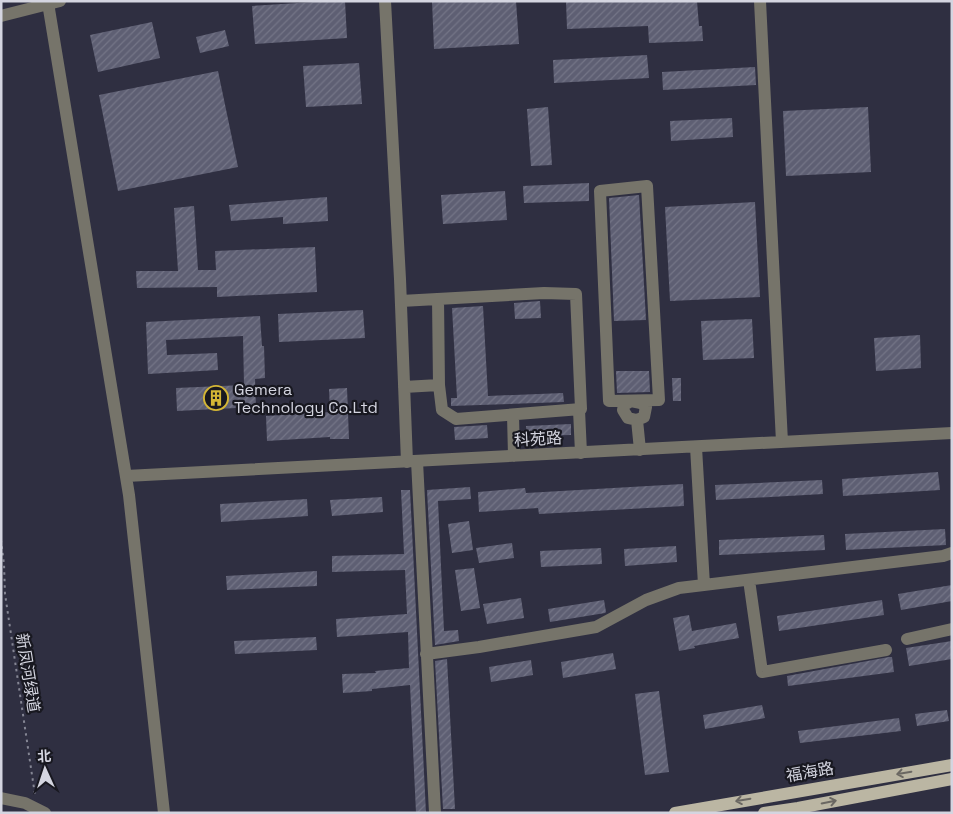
<svg xmlns="http://www.w3.org/2000/svg" width="953" height="814" font-family="'Space Grotesk','Noto Sans SC',sans-serif">
	<defs>
		<pattern id="building-hatch" width="6" height="6" patternUnits="userSpaceOnUse" patternTransform="scale(1.25)"><rect width="6" height="6" fill="#5e5f73"/><path d="M-1 1l2-2M0 6l6-6M5 7l2-2" fill="none" stroke="#747587"/></pattern>
	</defs>
	<rect width="100%" height="100%" fill="#2f2f41"/>
	<path fill="url(#building-hatch)" d="M331,1H345L347,38L255,44L252,6Z
		M432,1H516L519,44L434,49Z
		M566,1H697L699,26H702L703,41L649,43L648,26L567,29Z
		M152,22L160,58L98,72L90,35Z
		M225,30L229,46L200,53L196,37Z
		M647,55L649,78L554,83L553,60Z
		M359,63L362,104L306,107L303,66Z
		M755,67L756,85L663,90L662,72Z
		M218,71L238,167L118,191L99,95Z
		M548,107L552,165L531,166L527,109Z
		M868,107L871,172L786,176L783,111Z
		M732,118L733,137L671,141L670,121Z
		M589,183V201L524,203L523,186Z
		M505,191L507,220L443,224L441,195Z
		M639,195L646,320L614,321L609,198Z
		M327,197L328,221L283,224V217L231,221L229,205Z
		M755,202L760,297L670,301L665,207Z
		M194,206L198,270H216L215,251L315,247L317,292L217,297V287L137,288L136,271H178L174,208Z
		M540,301L541,318L515,319L514,303Z
		M483,306L488,396L563,393L564,402L451,406V398H457L452,308Z
		M363,310L365,338L279,342L278,314Z
		M260,316L262,346H264L265,378L255,379L256,407L177,411L176,388L244,385L243,336L166,340L167,355L217,353L218,370L148,374L146,322Z
		M752,319L754,358L703,360L701,321Z
		M920,335L921,368L876,371L874,338Z
		M616,371H649L650,392L617,393Z
		M672,378H681V401H673Z
		M347,388L349,439H330V437L267,441L266,416L330,412L329,389Z
		M571,424V435L527,436L526,426Z
		M487,425L488,438L455,440L454,427Z
		M938,472L940,490L843,496L842,479Z
		M822,480L823,494L716,500L715,485Z
		M683,484L684,506L539,514L538,508L479,512L478,492L525,488L526,493Z
		M470,487L471,499L438,501L444,631L458,630L459,641L435,645L427,490Z
		M401,490H410L426,813H416L410,685L372,689V691L343,693L342,674L376,673L375,671L409,668L408,632L337,637L336,619L407,614L405,570L332,572V556L404,554Z
		M382,497L383,512L332,516L330,500Z
		M307,499L308,516L221,522L220,504Z
		M469,521L473,550L452,553L448,524Z
		M945,529L946,545L846,550L845,534Z
		M824,535L825,550L719,555V540Z
		M512,543L514,558L479,563L476,548Z
		M676,546L677,562L625,566L624,549Z
		M601,548L602,564L541,567L540,551Z
		M474,568L480,608L461,611L455,570Z
		M317,571V586L227,590L226,576Z
		M952,585V601L901,610L898,594Z
		M521,598L524,618L487,624L483,604Z
		M604,600L606,612L605,613L550,622L548,609Z
		M882,600L884,615L779,631L777,616Z
		M689,615L692,631L736,623L739,638L694,646L695,648L679,651L673,618Z
		M316,637L317,650L235,654L234,641Z
		M952,641V659L909,666L906,648Z
		M613,653L616,669L563,678L561,662Z
		M889,657H892L894,672L788,686L787,676Z
		M447,659L455,809H443L435,661Z
		M531,660L533,675L491,682L489,667Z
		M659,691L669,772L645,775L635,694Z
		M762,705L765,718L705,729L703,715Z
		M947,710L949,721L917,726L915,714Z
		M899,718L901,731L800,743L798,731Z"/>
	<g fill="none" stroke-linecap="round" stroke-linejoin="round">
		<path stroke="#858694" stroke-width="2" stroke-dasharray="2.5 4" stroke-linecap="butt" d="M1,540L4,564L5,594L35,795"/>
		<path stroke="#76746a" stroke-width="12" d="M385,1L400,279L407,462
			M760,1L782,442
			M48,3L129,495L164,813
			M1,16L60,1
			M647,186L659,400L609,401L600,191Z
			M438,299L439,385
			M401,301L544,293L576,294L581,409L456,419L442,410L439,385L404,387
			M631,401L641,403L646,407L644,417L637,420L628,418L623,410L624,405Z
			M579,410L581,453
			M513,415L514,456
			M637,420L640,450
			M696,447L704,585
			M417,461L435,813
			M126,476L952,433
			M749,580L762,672L886,650
			M907,639L952,629
			M426,654L479,647L596,627L646,600L679,588L943,556L952,553
			M1,798L25,803L45,813"/>
		<path stroke="#bbb6a3" stroke-width="12" d="M675,813L952,765
			M764,813L798,808L952,779"/>
	</g>
	<defs><path id="oneway-shaft" d="M-6 0H5M1.5-3L5.5 0L1.5 3" fill="none" stroke-width="1.6" stroke-linecap="round" stroke-linejoin="round" transform="scale(1.25)"/></defs>
	<g stroke="#6a6762">
		<use href="#oneway-shaft" transform="translate(904 773) rotate(170)"/>
		<use href="#oneway-shaft" transform="translate(743 800) rotate(170)"/>
		<use href="#oneway-shaft" transform="translate(829 802) rotate(-11)"/>
	</g>
	<defs>
		<symbol id="building-ring" viewBox="-11 -11 22 22"><circle r="9.5" fill="#181820" stroke="#d4b635" stroke-width="1.5"/><path d="M-4-6H4V6H1V3H-1V6H-4ZM-2.5-4.3h1.7v1.8h-1.7ZM.8-4.3h1.7v1.8H.8ZM-2.5-1h1.7V.8h-1.7ZM.8-1h1.7V.8H.8Z" fill="#d4b635"/></symbol>
	</defs>
	<g fill-rule="evenodd">
		<use href="#building-ring" x="202" y="384" width="28" height="28"/>
	</g>
	<g text-anchor="middle" dominant-baseline="central" stroke-width="4.5" stroke-linejoin="round" paint-order="stroke">
		<g font-size="16" fill="#d4d5e0" stroke="#181820" text-anchor="start">
			<text x="234" y="389">Gemera<tspan x="234" dy="18">Technology Co.Ltd</tspan></text>
		</g>
		<g font-size="16" fill="#d4d5e0" stroke="#181820">
			<text transform="translate(538 439) rotate(-3)">科苑路</text>
			<text transform="translate(28 673) rotate(81)">新凤河绿道</text>
			<text transform="translate(810 772) rotate(-10)">福海路</text>
		</g>
	</g>
	<rect width="953" height="814" fill="none" stroke="#d4d5e0" stroke-width="5"/>
	<g transform="translate(45 769) rotate(357)" stroke="#181820" stroke-width="4" paint-order="stroke">
	<path d="M0-4L9 19L0 12L-9 19Z" fill="#d4d5e0"/>
	<text y="-8" font-size="14" font-weight="bold" text-anchor="middle" fill="#d4d5e0">北</text>
	</g>
</svg>
